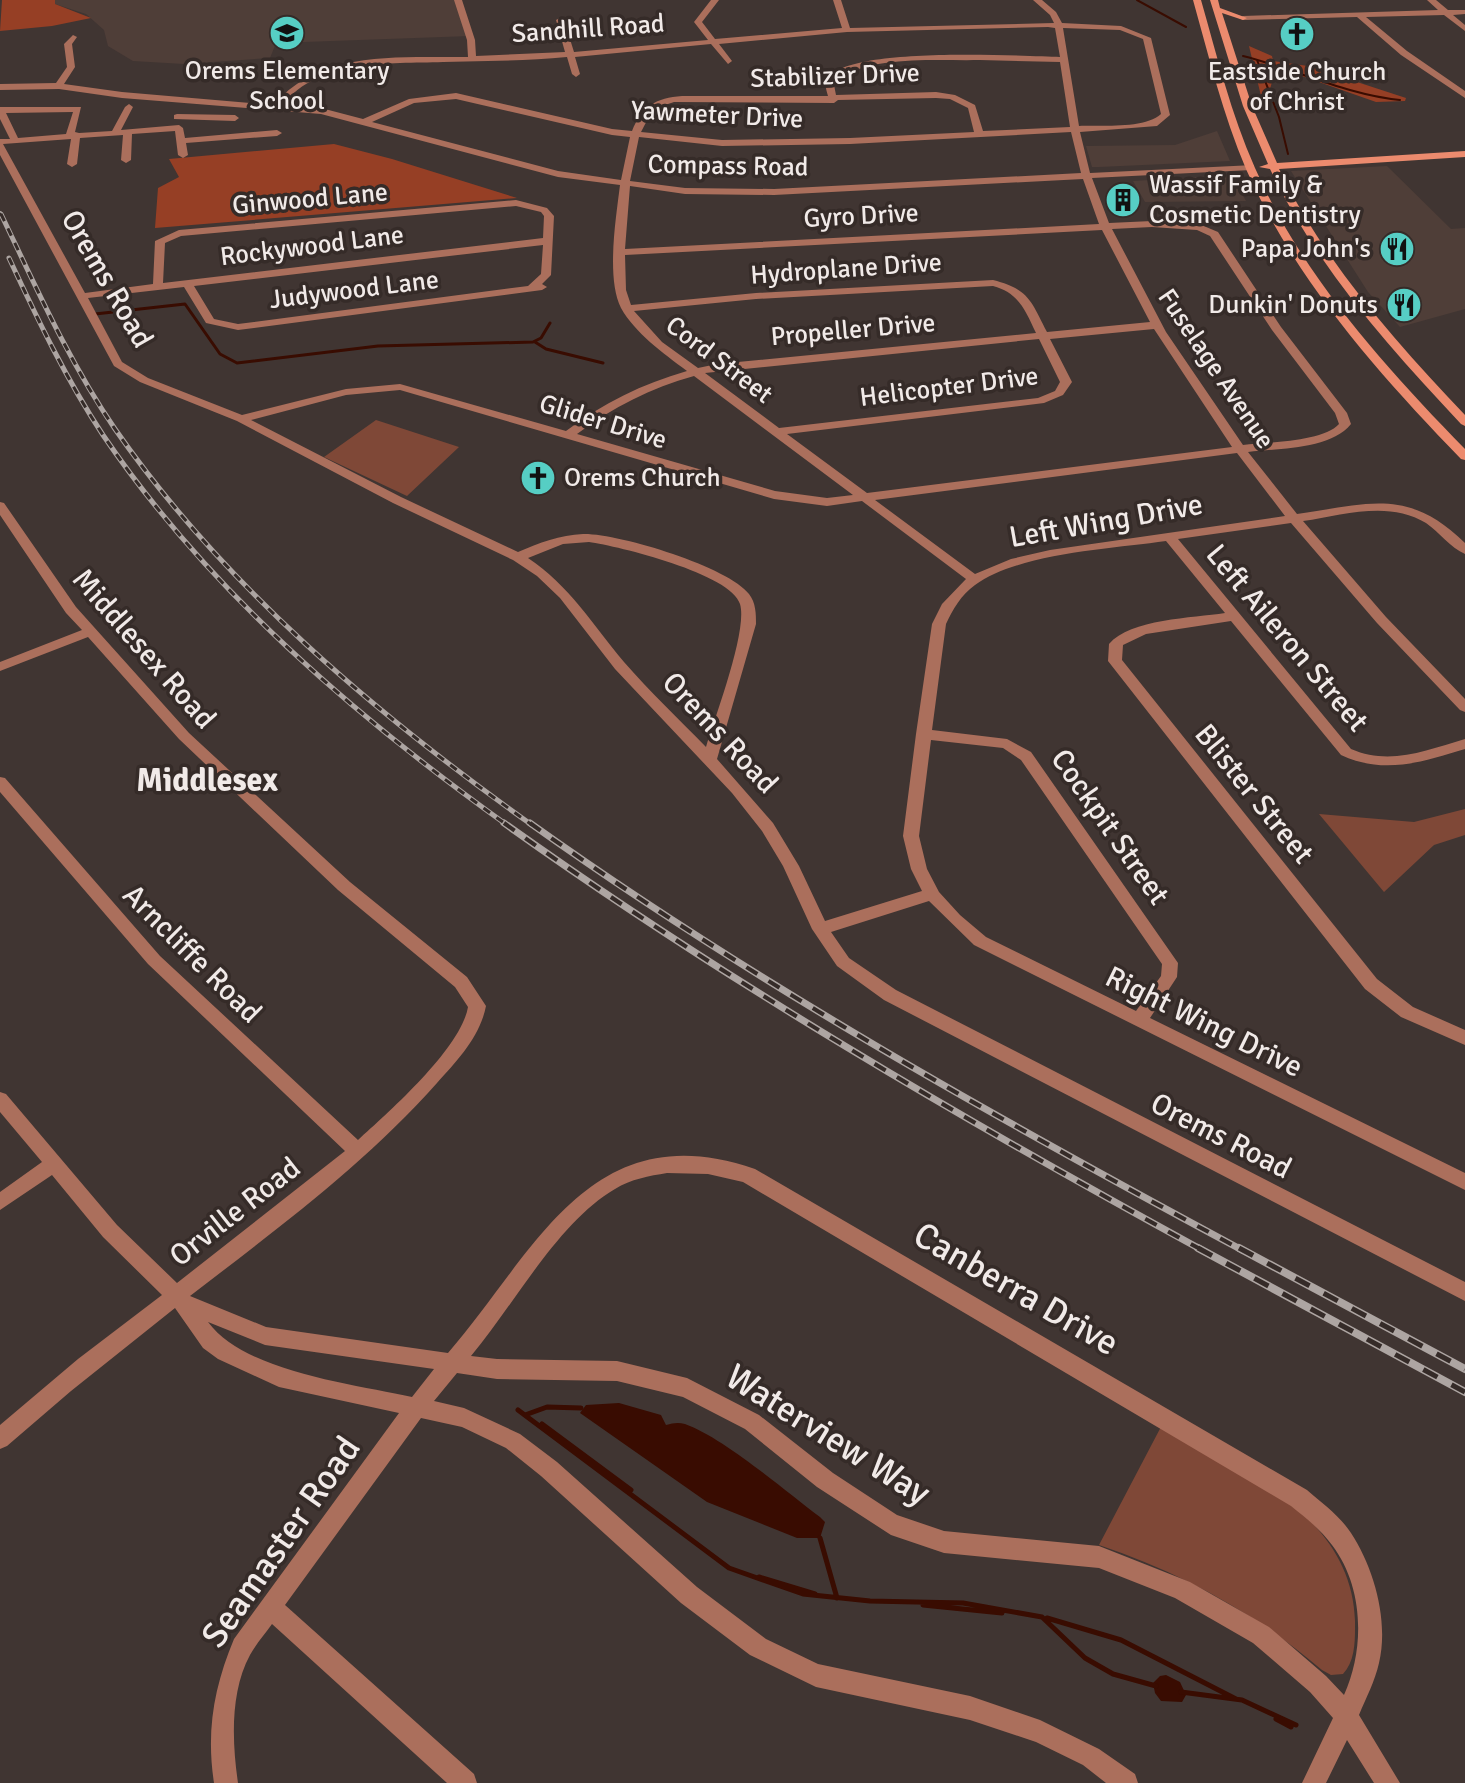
<svg xmlns="http://www.w3.org/2000/svg" width="1465" height="1783" font-family="Signika,sans-serif">
	<rect width="100%" height="100%" fill="#403532"/>
	<path fill="#4f3e38" d="M55,0H458L470,36L276,43L270,58L184,64L133,61L108,46L104,30L86,14L55,4Z
		M1217,131L1230,161L1099,167H1092L1086,146L1175,145Z
		M1387,166L1451,229L1465,228V309L1400,327L1368,292L1291,171Z
		M1232,175L1246,201L1145,202L1133,181Z"/>
	<path fill="#7f4837" d="M376,420L459,447L407,496L324,457Z
		M1465,809V835L1434,845L1384,892L1319,814L1414,822Z
		M1163,1423C1241,1469 1352,1516 1355,1621C1355,1639 1356,1660 1343,1674L1331,1675L1322,1670C1255,1613 1182,1573 1099,1545Z"/>
	<path fill="#963f25" d="M2,0H55V4L91,18L52,26L0,31Z
		M1249,46L1272,56L1273,61L1308,66L1406,98L1405,101L1376,102L1279,68L1274,75L1268,96H1261Z
		M334,144L392,159L517,198L155,228L158,188L179,177L169,159Z"/>
	<path fill="#390c01" d="M619,1403L661,1415L666,1425C673,1423 678,1422 685,1424C724,1438 785,1491 820,1517L825,1522L820,1538H797L707,1502L580,1413L586,1405Z
		M1166,1675L1180,1682L1186,1695L1182,1702L1161,1701L1155,1693L1153,1683L1160,1676Z"/>
	<g fill="none" stroke-linecap="round" stroke-linejoin="round">
		<path stroke="#390c01" stroke-width="2" d="M1137,0L1186,27
			M1243,56C1295,69 1347,95 1400,100
			M1257,60L1279,117L1288,154"/>
		<path stroke="#390c01" stroke-width="3" d="M95,314L185,304L220,354L237,363L378,346L533,342L541,338L550,323
			M535,342L546,349L603,363"/>
		<path stroke="#390c01" stroke-width="5" d="M518,1410L729,1568L803,1594L870,1601L963,1603L1042,1617L1085,1658L1113,1674L1156,1686
			M525,1415L547,1407L581,1408
			M542,1424L631,1490
			M820,1538L837,1598
			M759,1577L815,1594
			M923,1605L1002,1613
			M1047,1618L1121,1640L1236,1699
			M1181,1692L1242,1700L1296,1725
			M1276,1719L1291,1727"/>
		<path fill="#ab6f5c" fill-rule="evenodd" d="M454,0H462L475,40L476,56L565,52L556,20L560,18L564,20L574,52L708,40L694,22L711,0H719L702,22L715,39L842,28L833,0H841L850,28L1054,23L1050,15L1033,0H1042L1056,12L1062,23L1121,26L1151,38L1170,115L1157,126L1080,132L1090,173L1254,165V169L1251,170L1092,178L1109,223L1152,221L1199,224L1218,232L1281,327L1347,413L1351,424C1330,450 1279,448 1248,452L1297,514C1368,504 1408,487 1465,543V554C1451,548 1439,532 1426,523C1389,500 1343,515 1303,521L1386,617L1465,699V712L1460,710L1377,623L1291,523L1178,539L1351,749C1390,766 1427,750 1465,739V749C1422,762 1384,775 1341,755L1231,621L1146,634L1123,645L1122,660L1377,979L1413,1007L1465,1030V1045L1401,1017L1365,989L1108,661L1109,644C1130,619 1193,618 1225,613L1166,541C1111,549 1019,553 975,585C961,595 953,609 946,624L932,730L1007,739L1031,752L1178,963L1177,977L1150,1018L1465,1173V1190L974,945L929,901L831,932L849,958L896,990L1465,1282V1301L884,1000L837,966L812,929L783,866L762,831L732,793L615,669L560,598L537,576L513,560L393,503L237,421L140,382L114,366L0,155V139H10L0,119V107H81L75,132L79,133L112,131L125,107L129,104L133,107L121,130L179,125L183,128L185,138L277,130L282,133L277,136L186,143L188,155L183,158L178,155L175,131L132,134L131,160L126,163L121,160L123,135L80,138L77,164L72,167L67,164L71,139L3,144L85,293L153,284L155,241L179,230L516,200L547,208L554,216L551,275L542,284L547,287L542,290L238,330L206,323L184,287L88,298L122,362L148,378L242,415L346,389L400,384L566,431C603,403 642,384 687,371C663,353 635,333 621,308C606,278 616,218 620,185L558,177L321,114L122,98L59,89L0,90V84L56,83L67,67L64,44L73,35L77,37L72,44L75,67L64,84L122,92L274,105C320,49 403,58 468,57L467,40ZM1048,27L1055,28L1060,57C1020,56 850,46 828,78C824,84 826,89 828,96H682C656,98 642,106 632,131L612,129L456,93L409,99L363,119L321,108L282,105C321,58 388,64 443,62C485,61 526,61 567,57L572,74L576,77L580,74L575,57L711,44L728,64L732,61L719,44L847,32ZM1063,28L1120,30L1143,39L1161,114C1145,129 1101,125 1079,126ZM980,60L1060,62L1070,127L983,131L975,105L955,95L936,92L836,95L834,85L836,79C877,55 934,61 980,60ZM936,98L950,99L968,108L974,132L850,138L722,140L641,132L653,109L674,102L834,103L838,100ZM456,99L612,135L630,137L621,180L558,171L372,122L414,103ZM73,112L66,134L18,138L6,113ZM1071,132L1081,173L774,189L685,188L630,181L639,137L722,146L850,144ZM1083,179L1099,224L625,249L630,186L685,194L774,195ZM516,206L541,212L544,216L543,238L163,283L165,243L181,236ZM1152,227L1197,230L1210,236L1272,330L1335,413L1339,424C1323,442 1268,442 1243,445L1166,332L1112,229ZM1102,230L1150,322L1047,332C1031,301 1029,289 993,280L756,293L631,305L626,290L625,255ZM543,245L541,274L528,286L238,324L214,319L194,286ZM993,286C1019,293 1025,310 1036,333L717,364L698,368L662,342L634,311L756,299ZM1154,329L1232,447L867,493L787,434L1044,403L1063,395L1072,382L1050,339ZM1039,339L1060,382L1055,391L1038,398L779,428L705,373ZM694,376L853,495L827,498L775,491L577,434C613,407 651,388 694,376ZM400,390L774,499L827,506L862,501L966,579L942,604L932,624L916,734L903,836L911,869L922,891L825,921L799,866L773,823L717,759L756,624C756,614 756,603 749,594C729,567 618,533 583,534C560,535 539,543 518,552L401,497L251,420L346,395ZM1237,453L1285,516L1050,550L1011,559L975,574L875,500ZM589,542C618,546 732,574 740,604C748,630 715,717 706,747C679,719 650,692 624,662C593,625 569,585 528,558L563,544ZM931,740L1003,748L1021,760L1162,964L1161,976L1136,1011L986,937L960,915L939,892L927,869L919,836Z
			M1427,0H1436L1448,10H1465V14L1453,15L1465,25V31L1444,15L1366,17L1407,51L1465,91V98L1401,55L1357,17L1243,20L1239,18L1243,16L1438,10Z
			M177,114L235,115L239,118L235,121L174,119V115Z
			M0,502L4,503L76,607L189,733L350,882L467,977L486,1006C480,1037 457,1061 437,1083C364,1165 277,1229 190,1296L266,1327L448,1353C536,1251 591,1112 755,1169L1307,1490C1322,1503 1340,1516 1351,1533C1374,1568 1389,1621 1379,1663C1375,1681 1366,1698 1359,1715L1400,1783H1374L1347,1740L1326,1783H1302L1333,1718L1310,1692L1253,1643L1175,1598L1099,1568L944,1553L891,1535L817,1487L745,1429L683,1397L617,1381L497,1379L457,1373L434,1401L464,1408L520,1434L557,1462L697,1587L766,1639L818,1664L970,1696L1040,1720L1099,1749L1135,1774L1138,1783H1106L1083,1765L1036,1742L970,1720L816,1687L750,1655L681,1603L541,1476L506,1448L462,1427L421,1418L285,1605L474,1774L477,1783H447L272,1624C265,1634 256,1644 250,1655C230,1692 232,1742 238,1783H214C206,1731 214,1687 234,1639L399,1413L279,1387L218,1359L203,1348L175,1308L71,1391L7,1446L0,1449V1425L78,1359L162,1295L103,1237L52,1175L0,1210V1192L42,1162L0,1112V1092L6,1094L117,1225L177,1283L345,1151L148,964L0,792V777L5,778L160,956L358,1140C390,1111 461,1048 468,1007L455,987L338,890L179,739L88,637L0,671V662L82,630L66,613L0,515ZM667,1173L708,1174L743,1182L1291,1506C1306,1518 1321,1530 1332,1545C1364,1587 1365,1649 1344,1695L1326,1676L1269,1627L1190,1582L1099,1546L944,1531L897,1515L833,1473L759,1415L687,1378L617,1361L497,1359L471,1356C514,1305 558,1222 615,1189C631,1179 649,1176 667,1173ZM208,1322L265,1345L434,1369L412,1397C353,1384 245,1372 208,1322Z"/>
		<path fill="#ec8b6e" fill-rule="evenodd" d="M1193,0H1201C1217,56 1231,114 1255,168C1302,275 1384,366 1465,449V460L1461,459C1378,373 1295,280 1246,169C1223,115 1209,57 1193,0Z
			M1210,0H1218L1220,8L1247,18L1243,20L1222,13L1252,106L1277,163L1465,151V157L1279,169C1324,262 1395,341 1465,415V426L1461,424C1389,347 1316,266 1270,169L1259,167L1268,164L1243,106Z"/>
		<defs>
			<path id="rail-far3" d="M0,213L2,216"/>
			<path id="rail-far2" d="M1,214C36,287 69,362 115,429C224,586 377,715 532,825
				M9,258C37,318 66,379 103,435C208,590 356,717 507,825"/>
			<path id="rail-far1" d="M504,823C727,982 962,1119 1202,1250
				M530,823C756,984 998,1119 1242,1250"/>
			<path id="rail" d="M1198,1248L1465,1392
				M1239,1248L1465,1369"/>
		</defs>
		<use href="#rail-far3" stroke="#ada5a2" stroke-width="4"/>
		<use href="#rail-far2" stroke="#ada5a2" stroke-width="5"/>
		<use href="#rail-far1" stroke="#ada5a2" stroke-width="7"/>
		<use href="#rail" stroke="#ada5a2" stroke-width="8"/>
		<use href="#rail-far3" stroke="#352b28" stroke-width="2" stroke-dasharray="7" stroke-linecap="butt"/>
		<use href="#rail-far2" stroke="#352b28" stroke-width="3" stroke-dasharray="8" stroke-linecap="butt"/>
		<use href="#rail-far1" stroke="#352b28" stroke-width="4" stroke-dasharray="13" stroke-linecap="butt"/>
		<use href="#rail" stroke="#352b28" stroke-width="5" stroke-dasharray="16" stroke-linecap="butt"/>
	</g>
	<defs>
		<symbol id="school-disc" viewBox="-11 -11 22 22"><circle r="9.5" fill="#56cec4" stroke="#352b28"/><path d="M0-5L7-2L0 1L-7-2ZM-4 1L0 2.5L4 1V4Q0 6-4 4Z" fill="#111"/></symbol>
		<symbol id="church-disc" viewBox="-11 -11 22 22"><circle r="9.5" fill="#56cec4" stroke="#352b28"/><path d="M-1.2-6h2.4v3.5h3.3v2.4h-3.3V6h-2.4V-.1h-3.3v-2.4h3.3Z" fill="#111"/></symbol>
		<symbol id="building-disc" viewBox="-11 -11 22 22"><circle r="9.5" fill="#56cec4" stroke="#352b28"/><path d="M-4-6H4V6H1V3H-1V6H-4ZM-2.5-4.3h1.7v1.8h-1.7ZM.8-4.3h1.7v1.8H.8ZM-2.5-1h1.7V.8h-1.7ZM.8-1h1.7V.8H.8Z" fill="#111"/></symbol>
		<symbol id="restaurant-disc" viewBox="-11 -11 22 22"><circle r="9.5" fill="#56cec4" stroke="#352b28"/><path d="M-5-6h1v4h1v-4h1v4h1v-4h1v5L-1.5 .5V6h-2V.5L-5-1ZM5-6V6H3V1.5H1.5Q1.5-4 5-6Z" fill="#111"/></symbol>
	</defs>
	<g fill-rule="evenodd">
		<use href="#school-disc" x="267" y="13" width="40" height="40"/>
		<use href="#church-disc" x="1277" y="14" width="40" height="40"/>
		<use href="#building-disc" x="1103" y="180" width="40" height="40"/>
		<use href="#restaurant-disc" x="1377" y="229" width="40" height="40"/>
		<use href="#restaurant-disc" x="1384" y="285" width="40" height="40"/>
		<use href="#church-disc" x="518" y="458" width="40" height="40"/>
	</g>
	<g text-anchor="middle" dominant-baseline="central" stroke-width="7" stroke-linejoin="round" paint-order="stroke">
		<g font-size="26" fill="#f1eae8" stroke="#352b28">
			<text transform="translate(588 29) rotate(-4)">Sandhill Road</text>
			<text transform="translate(835 76) rotate(-2)">Stabilizer Drive</text>
			<text transform="translate(717 115) rotate(3)">Yawmeter Drive</text>
			<text transform="translate(728 166) rotate(1)">Compass Road</text>
			<text transform="translate(310 199) rotate(-5)">Ginwood Lane</text>
			<text transform="translate(861 216) rotate(-3)">Gyro Drive</text>
			<text transform="translate(312 246) rotate(-7)">Rockywood Lane</text>
			<text transform="translate(846 269) rotate(-4)">Hydroplane Drive</text>
			<text transform="translate(354 290) rotate(-7)">Judywood Lane</text>
			<text transform="translate(853 330) rotate(-5)">Propeller Drive</text>
			<text transform="translate(719 360) rotate(37)">Cord Street</text>
			<text transform="translate(1216 369) rotate(56)">Fuselage Avenue</text>
			<text transform="translate(949 387) rotate(-7)">Helicopter Drive</text>
			<text transform="translate(603 422) rotate(17)">Glider Drive</text>
		</g>
		<g font-size="26" fill="#f1eae8" stroke="#352b28">
			<text x="287" y="71">Orems Elementary<tspan x="287" dy="30">School</tspan></text>
			<text x="1297" y="72">Eastside Church<tspan x="1297" dy="30">of Christ</tspan></text>
			<text x="1149" y="185" text-anchor="start">Wassif Family &amp;<tspan x="1149" dy="30">Cosmetic Dentistry</tspan></text>
			<text x="1371" y="249" text-anchor="end">Papa John's</text>
			<text x="1378" y="305" text-anchor="end">Dunkin' Donuts</text>
			<text x="564" y="478" text-anchor="start">Orems Church</text>
		</g>
		<g font-size="30" fill="#f1eae8" stroke="#352b28">
			<text transform="translate(107 279) rotate(60)">Orems Road</text>
			<text transform="translate(1106 521) rotate(-10)">Left Wing Drive</text>
			<text transform="translate(1287 638) rotate(50)">Left Aileron Street</text>
			<text transform="translate(144 649) rotate(49)">Middlesex Road</text>
			<text transform="translate(720 733) rotate(47)">Orems Road</text>
			<text transform="translate(1254 794) rotate(51)">Blister Street</text>
			<text transform="translate(1110 827) rotate(55)">Cockpit Street</text>
			<text transform="translate(192 954) rotate(45)">Arncliffe Road</text>
			<text transform="translate(1204 1022) rotate(26)">Right Wing Drive</text>
			<text transform="translate(1221 1136) rotate(27)">Orems Road</text>
			<text transform="translate(235 1212) rotate(-38)">Orville Road</text>
		</g>
		<g font-size="32" font-weight="bold" fill="#f1eae8" stroke="#352b28">
			<text x="207" y="780">Middlesex</text>
		</g>
		<g font-size="36" fill="#f1eae8" stroke="#352b28">
			<text transform="translate(1016 1289) rotate(30)">Canberra Drive</text>
			<text transform="translate(828 1435) rotate(32)">Waterview Way</text>
			<text transform="translate(281 1542) rotate(-55)">Seamaster Road</text>
		</g>
	</g>
</svg>
